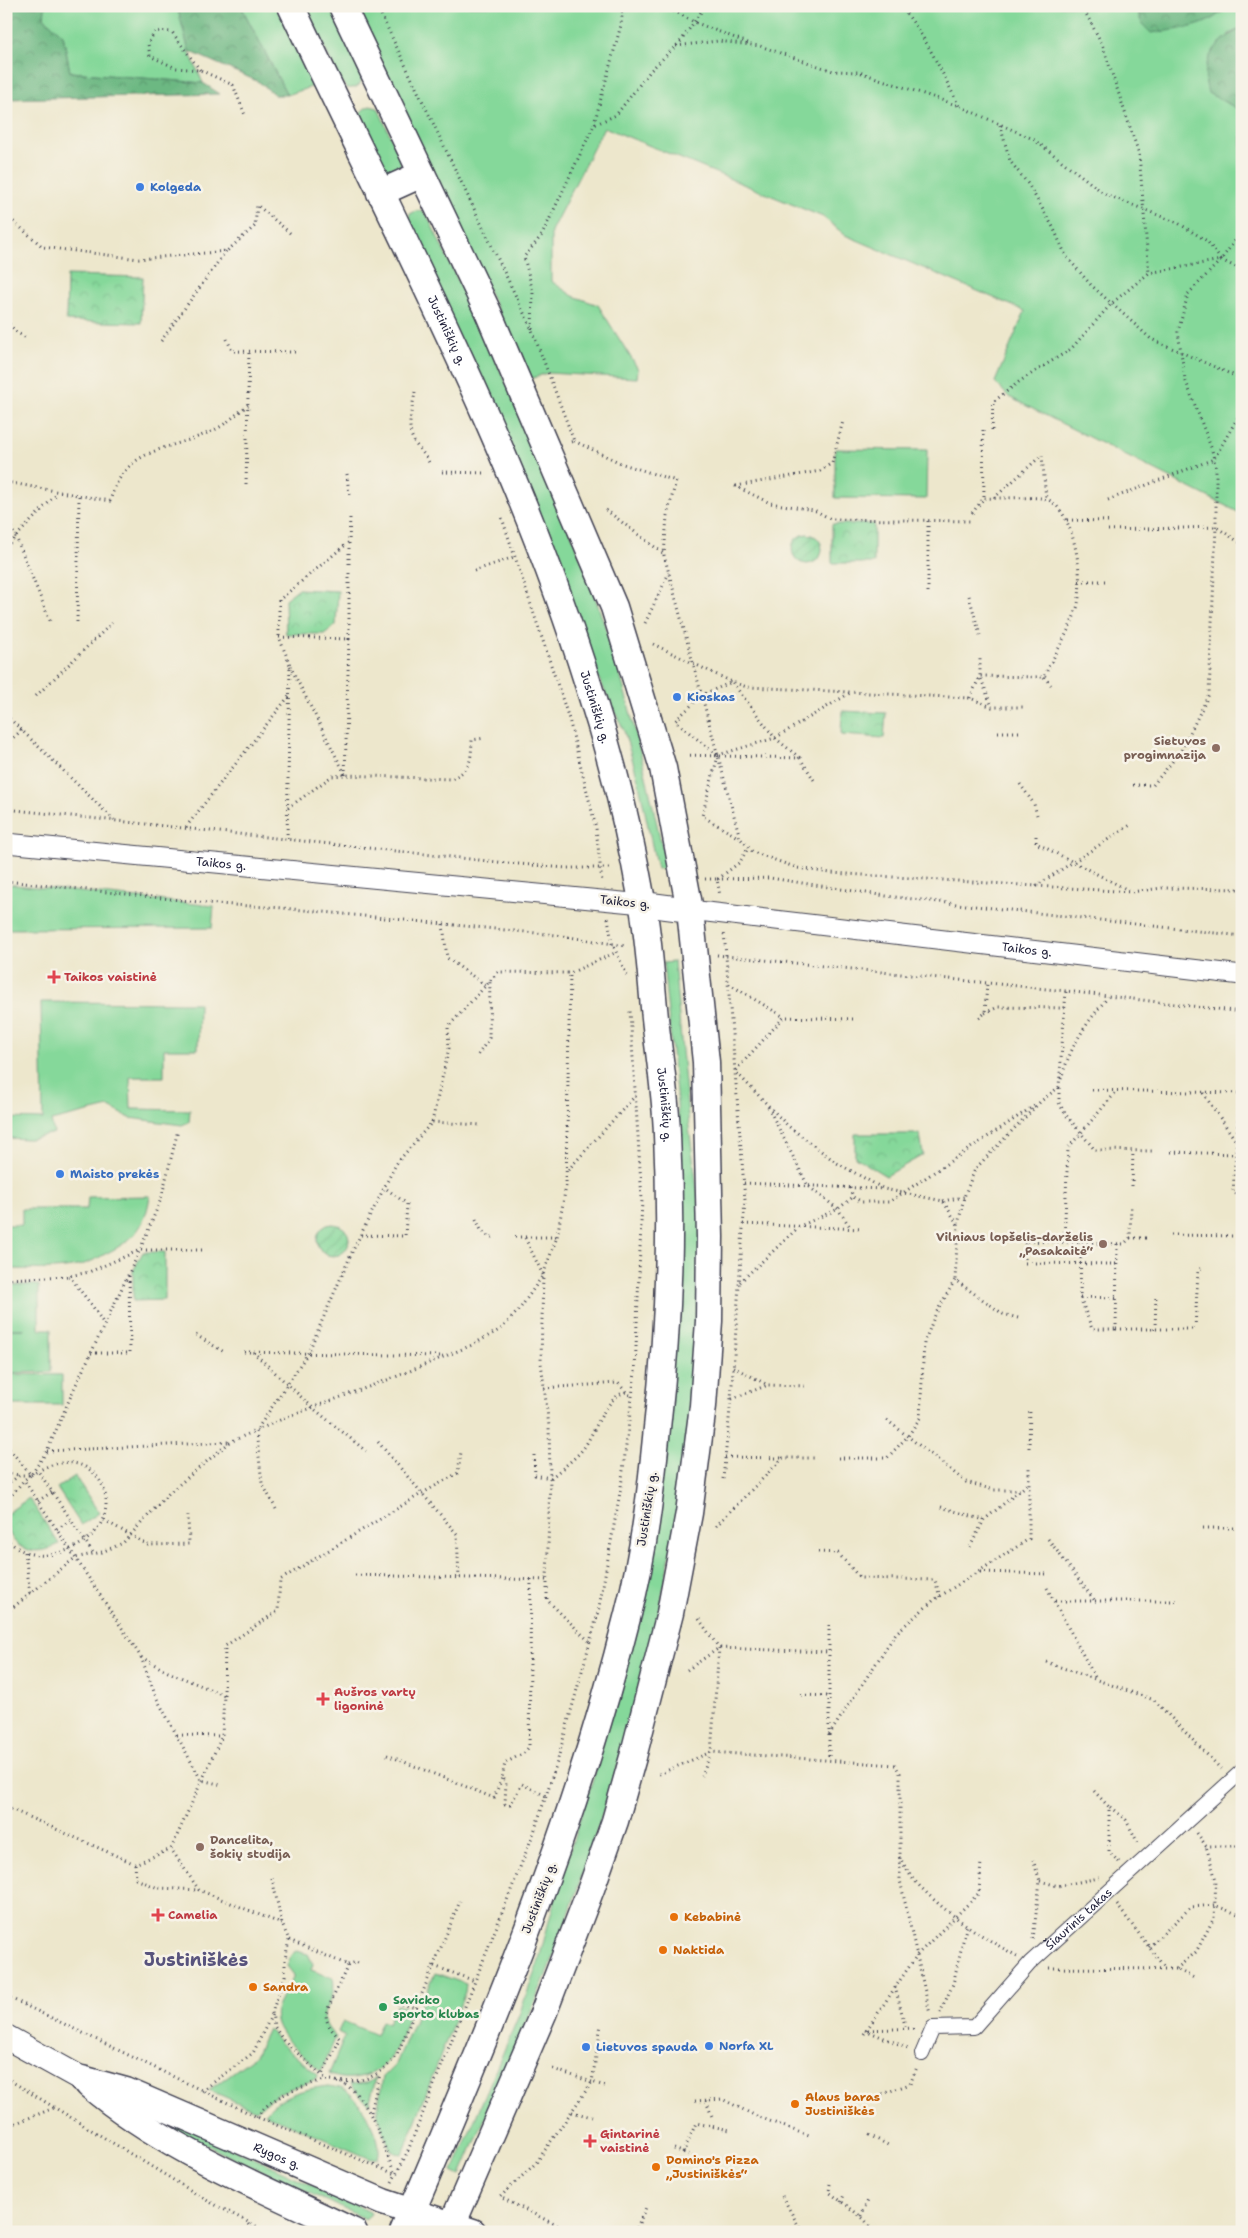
<svg xmlns="http://www.w3.org/2000/svg" width="1248" height="2238" font-family="'Shantell Sans',sans-serif">
	<defs>
		<pattern id="forest-crowns" width="20" height="18" patternUnits="userSpaceOnUse" patternTransform="scale(1.25)"><rect width="20" height="18" fill="#6cb882"/><path d="M2 6a3 3 0 1 1 6 0M12 15a3 3 0 1 1 6 0" fill="none" stroke="#58956c"/></pattern>
		<pattern id="park-crowns" width="20" height="18" patternUnits="userSpaceOnUse" patternTransform="scale(1.25)"><rect width="20" height="18" fill="#85d89a"/><path d="M2 6a3 3 0 1 1 6 0M12 15a3 3 0 1 1 6 0" fill="none" stroke="#73b986"/></pattern>
		<pattern id="garden-furrows" width="10" height="10" patternUnits="userSpaceOnUse" patternTransform="scale(1.25)"><rect width="10" height="10" fill="#85d89a"/><path d="M-1 1l2-2M0 10L10 0M9 11l2-2" fill="none" stroke="#73b986"/></pattern>
	</defs>
	<rect width="100%" height="100%" fill="#f7f3e8"/>
	<filter id="ink" filterUnits="userSpaceOnUse"><feTurbulence type="fractalNoise" baseFrequency=".02" numOctaves="2"/><feDisplacementMap in="SourceGraphic" scale="10" xChannelSelector="R" yChannelSelector="G"/><feConvolveMatrix kernelMatrix="1 2 1 2 8 2 1 2 1" color-interpolation-filters="sRGB"/></filter>
	<filter id="wash" filterUnits="userSpaceOnUse"><feTurbulence type="fractalNoise" baseFrequency=".0096" numOctaves="4" result="noise"/><feDisplacementMap in="SourceGraphic" scale="20" xChannelSelector="R" yChannelSelector="G"/><feGaussianBlur stdDeviation="1.12" result="paint"/><feColorMatrix in="noise" values="0 0 0 0 0 0 0 0 0 0 0 0 0 0 0 0 0 1.4 0 .05"/><feComposite in="paint" operator="in"/></filter>
	<g filter="url(#wash)">
		<rect width="100%" height="100%" fill="#ede7cc"/>
		<path fill="#85d89a" stroke="#547d6a" d="M45,6H177L189,51L203,83L70,72L63,35L44,18Z
			M241,6H276L314,86L287,95Z
			M304,6H330L362,74C362,85 358,89 347,88L341,82Z
			M354,6H1136L1142,24L1221,14L1226,6H1242V28L1229,34L1208,93L1242,111V514L1009,397L995,382L1025,311L845,235L823,217L604,127L551,231V281L573,296L598,305L638,369L637,378L547,373L530,379Z
			M370,106L378,108L399,155L401,165L394,173L389,175L384,171L359,119C360,111 363,109 370,106Z
			M416,211H422L427,215C494,358 566,500 613,651C635,722 650,795 667,868L657,869L638,779L624,731L598,677L408,221L410,214Z
			M835,449L927,450L926,499L835,498Z
			M6,884L214,906L212,928L6,929Z
			M674,962L689,1127L703,1233L694,1392L681,1500L650,1657L612,1785L558,1947L461,2175L453,2171L519,2015L538,1963L558,1887L599,1760L679,1286L682,1185L677,1102L663,963Z
			M41,1002L199,1003L198,1049H164V1077H130L131,1109L190,1110L189,1122L182,1125L130,1118L109,1107L51,1121L54,1133L29,1139L6,1138V1118L43,1119Z
			M150,1196C145,1228 134,1240 105,1254C97,1259 86,1264 77,1266C54,1271 29,1269 6,1269V1225H22V1209H87L88,1197Z
			M6,1285H39V1329H51V1372L6,1373V1329H25H6Z
			M6,1374L62,1375V1405H6Z
			M296,1951L308,1954L313,1964L311,1970L333,1978C339,2005 308,2011 336,2037L321,2071C307,2058 270,2033 276,2010C280,1999 289,1986 294,1975L287,1966L291,1955Z
			M435,1973L466,1984L465,1992L403,2154L395,2153L390,2149L377,2112L383,2077L396,2064Z
			M396,2005L407,2008L404,2015L408,2017C400,2043 390,2072 359,2077C348,2079 339,2079 329,2074L345,2036L338,2032L343,2021L376,2035L382,2021L388,2024Z
			M268,2029L282,2045L317,2074L316,2079L281,2092L255,2110L209,2090L255,2056Z
			M376,2078L369,2105L350,2084L367,2083Z
			M329,2086C336,2087 343,2088 348,2092C363,2104 384,2139 378,2158L371,2159L265,2114C277,2095 308,2088 329,2086Z
			M110,2091L370,2212L371,2214L365,2219L118,2104Z"/>
		<path fill="url(#forest-crowns)" stroke="#476d5e" d="M6,6H45L44,18L63,35L70,72L203,83L220,94L6,99Z
			M177,6H241L287,95H275L259,82L189,51Z
			M1136,6H1226C1210,29 1177,29 1151,33L1142,24Z
			M1242,28V111L1208,93C1199,62 1214,42 1242,28Z"/>
		<path fill="url(#park-crowns)" stroke="#547d6a" d="M67,275L143,277L141,323L66,321Z
			M832,524H874V563H832Z
			M298,589L338,591L336,625L324,634H286L285,599Z
			M842,711L886,713L884,738L841,735Z
			M855,1134H920L923,1155L886,1176L855,1157Z
			M143,1252H165V1300L133,1301V1271Z
			M75,1476L99,1513L81,1525L57,1488Z
			M29,1498L59,1544C31,1560 6,1547 6,1514Z"/>
		<path fill="url(#garden-furrows)" stroke="#547d6a" d="M792 549a15 15 0 1 1 30 0a15 15 0 1 1-30 0Z
			M317 1240a16 16 0 1 1 32 0a16 16 0 1 1-32 0Z"/>
	</g>
	<g filter="url(#ink)">
		<g fill="none" stroke-linecap="round" stroke-linejoin="round">
			<defs>
				<g id="pedestrian">
					<path id="s1" d="M922,2054L933,2028L974,2027L1030,1963L1242,1771"/>
				</g>
				<g id="minor">
					<path id="s2" d="M6,843L643,904"/>
					<path id="s3" d="M690,910L1242,975"/>
				</g>
				<path id="tertiary" d="M643,904L690,910
					M6,2037L82,2079"/>
				<g id="secondary">
					<path id="s4" d="M291,6C396,229 515,448 588,684C611,755 629,828 642,901C649,939 651,979 655,1018C659,1056 666,1096 667,1135C672,1232 668,1331 657,1428C651,1490 644,1553 628,1614C575,1827 490,2030 403,2232"/>
					<path d="M342,6L488,312L614,607L663,768L690,910L706,1062L710,1237L709,1321L703,1406L689,1513L670,1613L633,1757L615,1821L592,1886L543,2014L449,2232"/>
					<path d="M380,193L422,174"/>
					<path id="s5" d="M82,2079L126,2091L383,2202L473,2232"/>
					<path d="M89,2085C166,2150 263,2188 354,2232"/>
				</g>
			</defs>
			<use href="#pedestrian" stroke="#404051" stroke-width="16"/>
			<use href="#minor" stroke="#404051" stroke-width="21"/>
			<use href="#tertiary" stroke="#404051" stroke-width="26"/>
			<use href="#secondary" stroke="#404051" stroke-width="29"/>
			<path stroke="#404051" stroke-width="3" stroke-dasharray="1 4" stroke-linecap="butt" d="M377,6L532,330L574,441L568,443
				M665,6L694,22L748,43
				M900,6C925,34 942,73 959,106
				M1082,6L1102,44L1139,154L1149,273
				M676,46L718,41L760,46L833,71L859,72L959,106L1033,139L1105,194L1178,223L1207,241L1221,260
				M200,70L172,32L155,31L148,44L150,56L176,68L200,70L233,85L245,115
				M594,124L621,25L623,6
				M1000,125L1010,161L1028,184L1053,227L1066,256L1091,285L1151,339L1242,379
				M6,215L43,247L139,259L227,251L255,226L257,205L291,234
				M6,320L15,331L26,338
				M532,329L533,292L524,257L542,235L594,125L616,115L651,70L681,41L705,6
				M227,339L232,351L295,352
				M161,341L226,251
				M415,392C413,406 406,426 413,439C417,449 425,452 430,465
				M983,430L984,498
				M992,430L993,402L1020,381L1071,349L1112,303L1149,273L1221,260L1242,270
				M574,441L623,464L676,481L667,516L664,555L740,838L753,852L797,868L831,873L1131,892L1162,888L1242,889
				M442,472L486,473
				M347,474L349,496
				M6,482L110,501C126,444 170,452 214,430C226,425 237,413 248,405
				M246,484L249,351
				M735,486L770,503L814,510L831,519L972,521
				M736,486L820,471L832,463L843,421
				M994,498L1042,455L1046,499
				M1108,500L1214,459L1242,410
				M606,510L664,554
				M972,513L984,498C997,499 1036,496 1046,499C1075,508 1086,586 1076,611C1068,634 1054,655 1044,677L980,676L992,707
				M502,518L569,719L596,828L602,882
				M6,519L16,537L50,621
				M1067,520L1108,521
				M928,521V596
				M6,529L14,535
				M1108,530L1216,527L1242,544
				M6,547L58,493
				M474,571L514,557
				M1079,581H1106
				M969,596L980,635
				M77,622L79,496
				M645,623L669,573
				M279,637L349,639V542
				M653,644L732,682L747,687L970,698L992,707H1023
				M290,666L345,774
				M1044,677L1051,685
				M36,696L112,623
				M970,698L980,676V656
				M6,715L114,820
				M998,732H1023
				M6,744L22,730
				M685,755L800,758L814,780
				M717,755L675,721L702,695L732,682L775,738L800,758
				M718,755L775,738L850,693
				M718,756L702,816L739,838
				M345,775L349,639
				M1020,784L1034,804L1037,815
				M1133,785H1153L1181,751L1209,694L1216,527V469L1212,450L1185,379L1178,332L1188,294L1221,260L1242,231
				M288,808L332,776L345,775L451,779C471,770 471,761 472,740L485,738
				M6,809L507,863L566,868H612
				M186,827L289,696
				M1036,836V843L1128,890
				M287,839L290,665L279,637V600L349,542L350,518
				M705,879H717L720,896
				M717,879L770,878L886,896L1242,936
				M718,879L740,862L748,848
				M6,881L217,904L283,908L556,935L626,946
				M1036,886L1132,824
				M608,918L612,943L627,975
				M443,924L447,958L485,985
				M717,955L726,956L724,932
				M729,984L784,1017
				M985,1013L998,1007L1065,1008
				M979,1018L985,1013L987,983
				M853,1019L784,1017L735,1071L788,1126L837,1163L884,1189L943,1201L958,1225
				M478,1055L489,1038L490,981
				M1061,1079C1072,1043 1085,1025 1108,997
				M1059,1088V1103L1066,1115L1095,1150L1153,1151
				M1092,1090L1240,1093L1233,1192L1238,1195
				M1203,1093L1236,1141
				M768,1107L808,1186L838,1209L851,1228
				M432,1122L449,1048L448,1027L498,972L570,973L617,952
				M1171,1152L1235,1154
				M568,1170L636,1095
				M744,1183L883,1189
				M1132,1186L1133,1151
				M850,1188L853,1197L862,1202H889L1037,1104
				M943,1201L964,1197
				M476,1219L481,1230L489,1237H495
				M743,1224L862,1229
				M361,1235L405,1236L407,1204L384,1187
				M1171,1235L1238,1236
				M515,1237H557
				M525,1238L543,1275L541,1362L549,1426L550,1478
				M1130,1238H1148
				M1064,1242L1068,1148L1117,1091
				M1081,1243L1080,1297L1092,1329H1116
				M1117,1244L1116,1329H1195L1198,1271L1202,1267
				M1116,1264L1025,1263V1241L1124,1244L1130,1238L1131,1204
				M69,1276L93,1307L104,1324
				M6,1279L69,1276L89,1272L140,1250H204
				M740,1282L800,1226L838,1209L853,1197
				M1080,1297L1116,1298
				M1018,1318L1003,1314L955,1280L958,1225L964,1197L975,1169L1041,1101L1059,1087L1066,991L1242,1012
				M1155,1329L1156,1294
				M196,1335L224,1352
				M244,1352L440,1356
				M253,1352L313,1408L366,1451
				M91,1353H130L129,1273
				M733,1367L768,1385L805,1386
				M544,1388L618,1383L626,1392
				M732,1399L768,1385
				M887,1420L966,1482L994,1490H1020
				M378,1442L457,1534L459,1578
				M6,1445L31,1475L24,1480L141,1657L168,1672L224,1695L222,1736L171,1849L199,1890L282,1924
				M1029,1448L1030,1408
				M47,1451L229,1442
				M534,1455L535,1475L550,1478L547,1580
				M725,1457L782,1458
				M838,1458H887L908,1436L920,1418L924,1343L935,1315L955,1280
				M6,1473L19,1475
				M31,1475L38,1471L94,1554
				M551,1478C561,1469 574,1460 583,1449C595,1433 605,1397 626,1392L632,1397
				M723,1479L731,1399L745,1200L726,956L1066,991
				M6,1485L20,1475H31L47,1451L73,1391L140,1250L161,1199L178,1130
				M38,1501L52,1492
				M6,1502L24,1480
				M941,1507L984,1520
				M276,1509L262,1483L256,1431L308,1353L353,1250L396,1164L432,1122L481,1125
				M104,1520L148,1545L189,1544L188,1515
				M716,1526L783,1458H816
				M1203,1528H1242
				M57,1529L71,1520
				M6,1538C18,1552 36,1558 54,1554C142,1535 106,1433 38,1471
				M1048,1539L1095,1601
				M970,1547L984,1520L1029,1483
				M25,1552L30,1594
				M818,1552L838,1553L860,1578L935,1580L940,1597
				M980,1572L1048,1574
				M355,1575L547,1580V1600L590,1642
				M531,1579L529,1747L524,1753L505,1763L502,1778L506,1781L505,1804L510,1805L522,1784L546,1796
				M1047,1588L1096,1679
				M1055,1601H1177
				M6,1613L75,1558L102,1552L123,1543L169,1493L230,1442L287,1417L398,1376L472,1345L501,1329L519,1310L543,1275L557,1237L566,1186L570,973
				M699,1619L719,1648L711,1752L702,1776
				M829,1625V1759
				M141,1657L156,1697L201,1780L223,1785
				M1046,1662L1154,1700L1222,1770
				M687,1670L719,1648L829,1652
				M224,1695L225,1646L278,1611L280,1580L421,1494L458,1473L461,1452
				M801,1695L829,1696
				M177,1735L222,1736
				M829,1735L896,1633L934,1600L1029,1539V1468
				M387,1755L494,1798L502,1778
				M659,1774L711,1752L895,1765L900,1773V1880L930,2014
				M1094,1791L1109,1807V1852L1119,1862
				M6,1807L135,1864L171,1849
				M1110,1807L1126,1820L1139,1845
				M1197,1833L1206,1846H1242
				M899,1857C904,1864 908,1873 914,1880C942,1911 980,1936 1017,1956
				M135,1864L136,1879L158,1888L199,1890
				M272,1878L282,1924L289,1940L285,1959V1976L272,2012L274,2026L283,2040L327,2080
				M1040,1881L1058,1886L1099,1878
				M1117,1905L1165,1968
				M1033,1939L1040,1881L1033,1860
				M289,1940L348,1965L326,2013C326,2025 332,2030 340,2039L322,2075
				M1149,1947L1191,1907L1214,1905L1240,1915L1242,1921
				M348,1965L356,1962L361,1965
				M434,1966L475,1981
				M1049,1968L1176,1969L1194,1978
				M1176,1969L1196,1952L1214,1918L1216,1880L1206,1846
				M895,1987L906,2029
				M6,1996L257,2117L395,2174
				M397,2003L416,2008
				M940,2013L953,1984L967,1924
				M865,2030L908,2048
				M868,2030L917,2028
				M864,2034L917,1955L979,1893L981,1861
				M553,2069L592,2082L601,2024
				M6,2078L208,2201L267,2232
				M337,2082C366,2081 379,2078 397,2055L460,1901
				M202,2091L253,2053L272,2014
				M882,2094L910,2084L917,2067
				M695,2101L722,2099L754,2115L809,2136
				M706,2101L713,2119
				M371,2112L380,2074
				M572,2112L592,2117
				M257,2117C267,2102 283,2094 300,2088C308,2085 318,2081 326,2080C367,2078 382,2146 395,2174
				M6,2127L54,2108
				M869,2135L888,2145L887,2148
				M674,2149L693,2156
				M683,2153L696,2123L730,2130
				M392,2182L407,2153L534,1832L557,1762L598,1613L621,1487L635,1372L642,1200L630,1011
				M830,2184L829,2192L864,2219L874,2232
				M782,2196L802,2232
				M841,2202L844,2195
				M861,2216L869,2198
				M248,2224L254,2232
				M582,2232L556,2225L500,2197L536,2163L592,2082L605,2086
				M635,2232L647,2205"/>
			<use href="#pedestrian" stroke="#fff" stroke-width="14"/>
			<use href="#minor" stroke="#fff" stroke-width="19"/>
			<use href="#tertiary" stroke="#fff" stroke-width="24"/>
			<use href="#secondary" stroke="#fff" stroke-width="26"/>
		</g>
	</g>
	<g fill="#3f7fe0" stroke="#f7f3e8" stroke-width="2">
		<circle cx="140" cy="187" r="5"/>
		<circle cx="677" cy="697" r="5"/>
		<circle cx="60" cy="1174" r="5"/>
		<circle cx="709" cy="2046" r="5"/>
		<circle cx="586" cy="2047" r="5"/>
	</g>
	<g fill="#8d6e63" stroke="#f7f3e8" stroke-width="2">
		<circle cx="1216" cy="748" r="5"/>
		<circle cx="1103" cy="1244" r="5"/>
		<circle cx="200" cy="1847" r="5"/>
	</g>
	<g fill="#e0444e" stroke="#f7f3e8" stroke-width="2">
		<path d="M51.5 969.5h5v5h5v5h-5v5h-5v-5h-5v-5h5z"/>
		<path d="M320.5 1691.5h5v5h5v5h-5v5h-5v-5h-5v-5h5z"/>
		<path d="M155.5 1907.5h5v5h5v5h-5v5h-5v-5h-5v-5h5z"/>
		<path d="M587.5 2133.5h5v5h5v5h-5v5h-5v-5h-5v-5h5z"/>
	</g>
	<g fill="#e8710a" stroke="#f7f3e8" stroke-width="2">
		<circle cx="674" cy="1917" r="5"/>
		<circle cx="663" cy="1950" r="5"/>
		<circle cx="253" cy="1987" r="5"/>
		<circle cx="795" cy="2104" r="5"/>
		<circle cx="656" cy="2167" r="5"/>
	</g>
	<circle fill="#2e9e5b" stroke="#f7f3e8" stroke-width="2" cx="383" cy="2007" r="5"/>
	<g text-anchor="middle" dominant-baseline="central" stroke-width="5" stroke-linejoin="round" paint-order="stroke">
		<g font-size="12" font-weight="bold" fill="#366cbe" stroke="#f7f3e8" text-anchor="start">
			<text x="150" y="187">Kolgeda</text>
			<text x="687" y="697">Kioskas</text>
			<text x="70" y="1174">Maisto prekės</text>
			<text x="719" y="2046">Norfa XL</text>
			<text x="596" y="2047">Lietuvos spauda</text>
		</g>
		<g font-size="12" fill="#22223b" stroke="#f7f3e8">
			<text stroke="none"><textPath href="#s4" startOffset="360">Justiniškių g.</textPath></text>
			<text stroke="none"><textPath href="#s4" startOffset="765">Justiniškių g.</textPath></text>
			<text stroke="none"><textPath href="#s2" startOffset="216">Taikos g.</textPath></text>
			<text transform="translate(625 902) rotate(6)">Taikos g.</text>
			<text stroke="none"><textPath href="#s3" startOffset="339">Taikos g.</textPath></text>
			<text stroke="none"><textPath href="#s4" startOffset="1170">Justiniškių g.</textPath></text>
			<text transform="translate(647 1509) rotate(-81)">Justiniškių g.</text>
			<text transform="translate(539 1898) rotate(-69)">Justiniškių g.</text>
			<text stroke="none"><textPath href="#s1" startOffset="220">Šiaurinis takas</textPath></text>
			<text stroke="none"><textPath href="#s5" startOffset="210">Rygos g.</textPath></text>
		</g>
		<g font-size="12" font-weight="bold" fill="#785e54" stroke="#f7f3e8" text-anchor="end">
			<text x="1206" y="741">Sietuvos<tspan x="1206" dy="14">progimnazija</tspan></text>
			<text x="1093" y="1237">Vilniaus lopšelis-darželis<tspan x="1093" dy="14">„Pasakaitė“</tspan></text>
			<text x="210" y="1840" text-anchor="start">Dancelita,<tspan x="210" dy="14">šokių studija</tspan></text>
		</g>
		<g font-size="12" font-weight="bold" fill="#be3a42" stroke="#f7f3e8" text-anchor="start">
			<text x="64" y="977">Taikos vaistinė</text>
			<text x="334" y="1692">Aušros vartų<tspan x="334" dy="14">ligoninė</tspan></text>
			<text x="168" y="1915">Camelia</text>
			<text x="600" y="2134">Gintarinė<tspan x="600" dy="14">vaistinė</tspan></text>
		</g>
		<g font-size="12" font-weight="bold" fill="#c56008" stroke="#f7f3e8" text-anchor="start">
			<text x="684" y="1917">Kebabinė</text>
			<text x="673" y="1950">Naktida</text>
			<text x="263" y="1987">Sandra</text>
			<text x="805" y="2097">Alaus baras<tspan x="805" dy="14">Justiniškės</tspan></text>
			<text x="666" y="2160">Domino's Pizza<tspan x="666" dy="14">„Justiniškės“</tspan></text>
		</g>
		<g font-size="12" font-weight="bold" fill="#27864d" stroke="#f7f3e8" text-anchor="start">
			<text x="393" y="2000">Savicko<tspan x="393" dy="14">sporto klubas</tspan></text>
		</g>
		<g font-size="18" font-weight="bold" fill="#58537d" stroke="#f7f3e8">
			<text x="196" y="1960">Justiniškės</text>
		</g>
	</g>
	<rect width="1248" height="2238" fill="none" stroke="#f7f3e8" stroke-width="25"/>
</svg>
